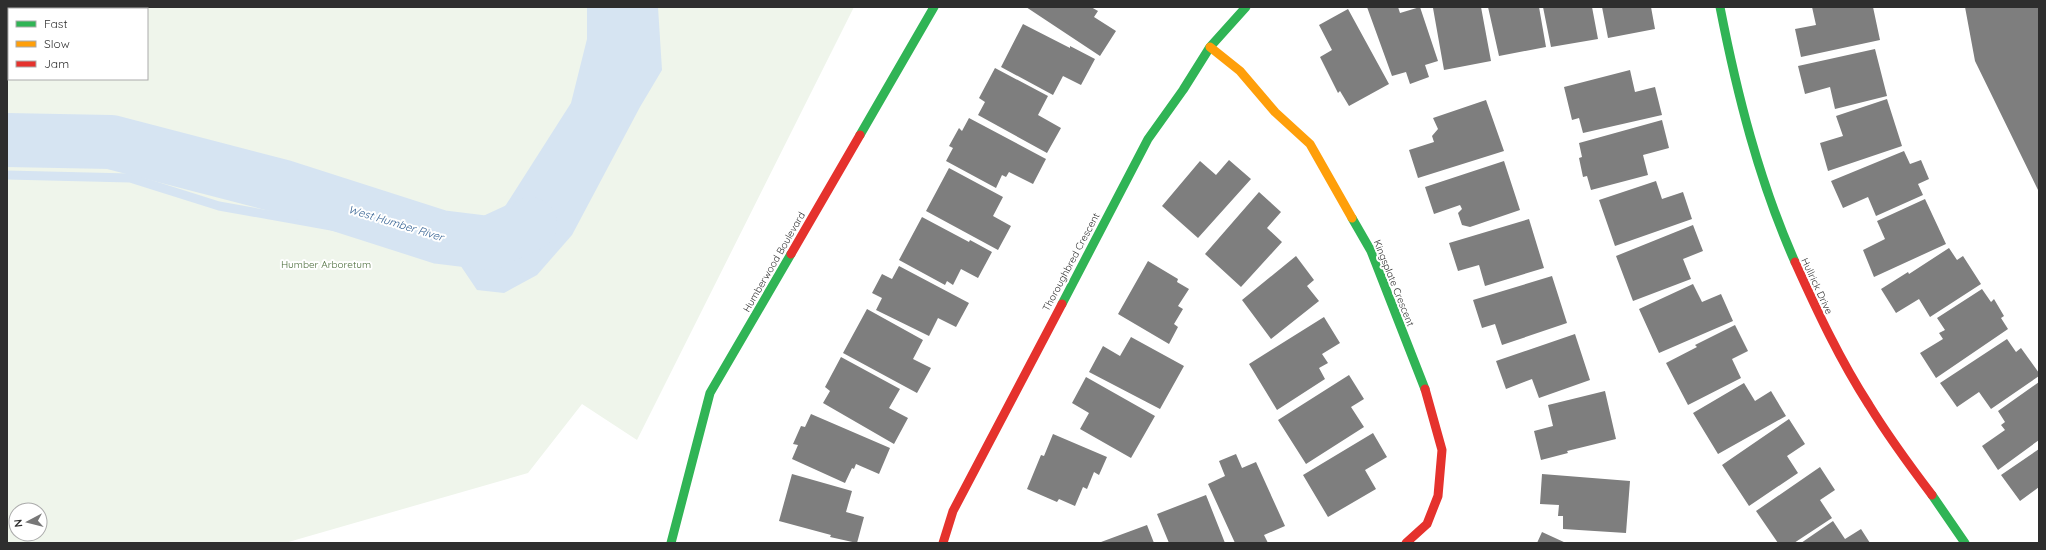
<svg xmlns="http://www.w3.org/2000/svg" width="2046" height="550" font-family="Quicksand,sans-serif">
	<rect width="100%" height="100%" fill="#fff"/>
	<path fill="#eff5eb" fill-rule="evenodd" d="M7,7H854L637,440L582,404L528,473L285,543H7ZM9,9H147V79H9ZM16,510H40V534H16Z"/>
	<path fill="#d6e4f2" d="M587,7H658L662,70L640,107L572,235L537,275L504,293L477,290L448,247L495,222L571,103L587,39Z"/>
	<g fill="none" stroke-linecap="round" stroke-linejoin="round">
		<path stroke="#d6e4f2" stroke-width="9" d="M7,175L130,178L219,206L448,247"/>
		<path stroke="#d6e4f2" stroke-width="54" d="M7,140L111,142L284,187L440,237L489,243L530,224"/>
	</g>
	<path fill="#7e7e7e" d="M1026,7H1091L1098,11L1094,17L1116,31L1100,56Z
		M1367,7H1398L1400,13L1420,7L1438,61L1425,65L1429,77L1410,84L1406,72L1392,76Z
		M1440,7H1481L1491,61L1444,70L1433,8Z
		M1488,7H1539L1546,47L1499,56Z
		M1543,7H1592L1598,39L1551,47Z
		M1602,7H1651L1655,29L1608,38Z
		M1812,7H1873L1880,40L1801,57L1795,29L1816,25Z
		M1965,7H2039V192L1975,61Z
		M1348,9L1389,84L1349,106L1340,91L1338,93L1320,57L1332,50L1319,25Z
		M1023,24L1070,48V46L1095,59L1081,85L1063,76L1053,95L1001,67Z
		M1875,49L1887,96L1835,109L1830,87L1805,94L1798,66Z
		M995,68L1048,96L1038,115L1061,128L1047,153L978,115L985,102L979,98Z
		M1630,70L1635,92L1655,87L1662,115L1583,133L1579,118L1572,120L1564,87Z
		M1887,99L1902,146L1828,171L1820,143L1843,136L1836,116Z
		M1486,100L1504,151L1418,178L1409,150L1434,142L1432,136L1438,129L1433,118Z
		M969,118L1046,159L1033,184L1009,172L1006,177L1002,175L996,188L946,161L953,148L949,146L959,128L962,131Z
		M1662,120L1669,148L1643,155L1648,175L1591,190L1587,176L1583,177L1579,158L1582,157L1579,143Z
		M1904,151L1910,164L1921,160L1929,179L1918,184L1923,195L1876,216L1868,197L1843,208L1831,181Z
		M1229,160L1251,179L1198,238L1162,206L1200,161L1216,175Z
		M1504,161L1520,210L1470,227L1462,225L1458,213L1462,209L1460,205L1434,214L1425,187Z
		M949,168L1003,197L993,216L1011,226L998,250L926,211Z
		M1656,181L1662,199L1683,192L1692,219L1615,246L1599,200Z
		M1259,192L1281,212L1267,228L1282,242L1241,287L1205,254Z
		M1925,199L1946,244L1874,277L1863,250L1885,239L1877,221Z
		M922,217L969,242L970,240L992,252L978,278L961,269L953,285L947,281L945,285L899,260Z
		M1529,219L1544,268L1485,286L1479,265L1458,271L1449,243Z
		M1693,225L1703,251L1683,259L1691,279L1633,301L1616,256Z
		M1949,248L1957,260L1963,256L1981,284L1930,317L1919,299L1896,313L1881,289L1908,272L1909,274Z
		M1296,256L1314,280L1307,286L1319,301L1271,339L1242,300Z
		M1148,261L1178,279L1177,282L1189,289L1178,306L1183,309L1174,324L1178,327L1169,344L1118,314Z
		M899,266L969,303L956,327L938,318L929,336L876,310L882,298L872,293L882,274L892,279Z
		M1552,276L1567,323L1502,345L1495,324L1482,328L1473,300Z
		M1693,284L1702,302L1721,294L1733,321L1659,353L1639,309Z
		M1982,289L1991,302L1994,299L2004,316L2001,318L2008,329L1936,378L1920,353L1943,339L1939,333L1945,330L1937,318Z
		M867,309L923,340L913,359L931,368L917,393L843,353Z
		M1324,317L1340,343L1322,354L1328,363L1319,368L1325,379L1277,410L1249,364Z
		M1735,325L1748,351L1732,359L1741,378L1688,405L1666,363L1697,347L1695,345Z
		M1575,334L1590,380L1539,398L1532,379L1506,389L1496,361Z
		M1131,337L1184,366L1160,409L1089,372L1103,346L1120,356Z
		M2007,339L2016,352L2021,348L2039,373V376L1991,409L1979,392L1957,407L1940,383Z
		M841,357L900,389L889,408L908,418L894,444L823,403L830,391L825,387Z
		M1349,375L1364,399L1351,407L1364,427L1306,464L1278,420Z
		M1086,377L1155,416L1131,458L1080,429L1089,413L1072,403Z
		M2039,382V440L1998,470L1982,446L2005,430L2001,425L2005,422L1998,411Z
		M1744,383L1755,401L1771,391L1786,416L1718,454L1693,413Z
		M1605,391L1616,439L1567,451L1568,453L1541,460L1534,431L1553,426L1548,405Z
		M811,414L890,448L879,474L856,464L854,469L852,468L845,483L792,459L798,445L793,444L801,426L805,427Z
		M1789,419L1805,444L1787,456L1798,473L1749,506L1722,465Z
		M1373,433L1387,457L1365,470L1376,489L1328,517L1303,475Z
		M1053,434L1107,457L1099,475L1094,472L1087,489L1083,487L1075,506L1059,499L1057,502L1027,489L1041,455L1044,456Z
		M2039,449V487L2020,501L2001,475Z
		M1236,454L1242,468L1256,462L1285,526L1264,535L1268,543H1235L1208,484L1225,476L1219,461Z
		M1820,467L1835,490L1820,500L1832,518L1794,543H1778L1756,511Z
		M792,474L852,491L846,512L864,517L857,543L830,537L831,535L779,521Z
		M1542,474L1630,481L1626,533L1563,529V516H1558L1559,505L1540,504Z
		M1206,495L1225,543H1169L1157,514Z
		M1833,521L1845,539L1861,529L1870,543H1801Z
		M1147,525L1154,543H1101V542Z
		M1542,532L1566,543H1537Z"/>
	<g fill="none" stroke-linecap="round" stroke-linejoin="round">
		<path stroke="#30b455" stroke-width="9" d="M1720,7C1737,94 1759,181 1795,262
			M860,135L934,7
			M1352,218L1371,251L1425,389
			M1062,304L1148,139L1183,90L1210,47L1246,7
			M1932,495L1965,543
			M671,543L710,393L791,254"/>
		<path stroke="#ff9f0a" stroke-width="9" d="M1210,47L1240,71L1275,112L1310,144L1352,218"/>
		<path stroke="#e5322d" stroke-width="9" d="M791,254L860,135
			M1795,262C1817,311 1840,360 1869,405C1888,436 1910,466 1932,495
			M943,543L953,511L1062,304
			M1406,543L1427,524L1438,496L1442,450L1425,389"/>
	</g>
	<g text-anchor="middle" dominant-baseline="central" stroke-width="4" stroke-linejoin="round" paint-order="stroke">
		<g font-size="10" fill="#2e2e2e" stroke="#fff">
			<text transform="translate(774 262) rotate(-60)">Humberwood Boulevard</text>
			<text transform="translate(1071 262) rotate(-62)">Thoroughbred Crescent</text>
			<text transform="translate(1394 283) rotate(68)">Kingsplate Crescent</text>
			<text transform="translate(1817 286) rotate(65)">Hullrick Drive</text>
		</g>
		<g font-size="10" fill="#4a6c39" stroke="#fff">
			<text x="326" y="264">Humber Arboretum</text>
		</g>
		<g font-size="11" font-style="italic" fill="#386494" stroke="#fff">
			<text transform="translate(396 223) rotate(17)">West Humber River</text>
		</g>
	</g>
	<rect width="2046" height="550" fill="none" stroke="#2e2e2e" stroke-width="16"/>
	<rect x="8" y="8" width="140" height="72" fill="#ffffff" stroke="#ababab"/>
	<rect x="16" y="21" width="20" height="6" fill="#30b455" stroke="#ababab"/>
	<text x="44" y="28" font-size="12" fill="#2e2e2e">Fast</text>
	<rect x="16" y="41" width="20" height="6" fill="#ff9f0a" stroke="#ababab"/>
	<text x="44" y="48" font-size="12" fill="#2e2e2e">Slow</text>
	<rect x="16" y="61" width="20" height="6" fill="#e5322d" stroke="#ababab"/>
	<text x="44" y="68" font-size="12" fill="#2e2e2e">Jam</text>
	<g transform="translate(28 522) rotate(263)"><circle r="19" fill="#ffffff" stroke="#ababab"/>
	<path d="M0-3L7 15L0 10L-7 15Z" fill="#777777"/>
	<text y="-6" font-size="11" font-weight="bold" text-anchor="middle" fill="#2e2e2e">N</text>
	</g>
</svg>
